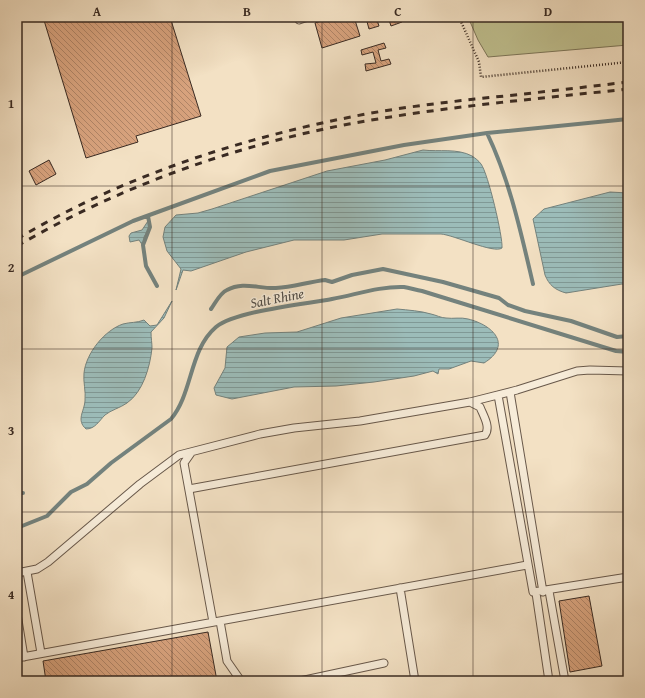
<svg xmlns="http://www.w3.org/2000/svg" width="645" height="698" font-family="'Gentium Book Plus',serif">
	<defs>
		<pattern id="water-rules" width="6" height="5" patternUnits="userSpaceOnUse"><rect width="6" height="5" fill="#9cbcb9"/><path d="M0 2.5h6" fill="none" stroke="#809996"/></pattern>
		<pattern id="building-back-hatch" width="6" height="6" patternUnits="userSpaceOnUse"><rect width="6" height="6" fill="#d7a27d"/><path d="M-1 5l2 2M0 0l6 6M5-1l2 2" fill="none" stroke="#af8466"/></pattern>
	</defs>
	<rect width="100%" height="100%" fill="#f3e1c4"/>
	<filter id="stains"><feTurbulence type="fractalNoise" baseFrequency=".005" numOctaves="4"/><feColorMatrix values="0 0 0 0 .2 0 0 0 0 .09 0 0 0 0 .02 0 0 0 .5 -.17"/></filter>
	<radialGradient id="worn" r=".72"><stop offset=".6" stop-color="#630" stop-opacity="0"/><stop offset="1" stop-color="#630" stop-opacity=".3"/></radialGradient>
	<path fill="#c0c190" stroke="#7c7659" d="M468,17H628V45L488,57L478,40Z"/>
	<path fill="url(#water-rules)" stroke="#74827d" d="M423,150C439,152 457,148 472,156C475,158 479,161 481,164C488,173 503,237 502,248C494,254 454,235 441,234H382L344,240H294L246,252L191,271L183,270L176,290L181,269L167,251L163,237L165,227L176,215L198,213L212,209L327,171L385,160Z
		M610,192L628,193V286L622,284L566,293C555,290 549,285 545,275L533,219L544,209Z
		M148,221L150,227L144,237L143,246L139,240L130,242L129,236L131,233L142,230Z
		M172,301L164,318L151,332C151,338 152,343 152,348C150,367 143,392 127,403C120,408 111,410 105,415C99,421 95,429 86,429C76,420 84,412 85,401C86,391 83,382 84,373C86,353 105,330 123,324C130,322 137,323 144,320L150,326L157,325Z
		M397,309C408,310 421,311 431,314C436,315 441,318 446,318C453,319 461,317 468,319C493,325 513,345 484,363L471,361L449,369H439L438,374L433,371L414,376L374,382L336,386L294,387L232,399L216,395L214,388L225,368L227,347L239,337L265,333L297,332L341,318Z"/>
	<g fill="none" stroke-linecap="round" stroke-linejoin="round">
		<path stroke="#74827d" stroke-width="4" d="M487,133C510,181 521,233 533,284
			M148,216L150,227L143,245L146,266L157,286
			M17,277L133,221L270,171L404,145L487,133L628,119
			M211,309C216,302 220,293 227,290C243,281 259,289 276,288C293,287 308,282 325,280L332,282L352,275L383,269L443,282L499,298L508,305L525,311L571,321L617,337L628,336
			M17,493H23
			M17,528L47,516L71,492L87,484L111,463L171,419C193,393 189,350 216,327C235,311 306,304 332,299C355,295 380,286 404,287C410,288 416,290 422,291L616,351L628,352"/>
	</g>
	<path fill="url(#building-back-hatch)" stroke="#392a22" d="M43,17H170L201,116L136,136L138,142L86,158Z
		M334,17H354L360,36L322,48L315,23Z
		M370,17H376L379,26L369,29L366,18Z
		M388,17H406L401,19L402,22L391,26Z
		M384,43L386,48L378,50L381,61L389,59L391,64L366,71L365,64L376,63L373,52L362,55L361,50Z
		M49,160L56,174L36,185L29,171Z
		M589,596L602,666L570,672L559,601Z
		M208,632L217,681H46L43,661Z"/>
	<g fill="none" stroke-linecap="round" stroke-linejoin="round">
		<defs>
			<path id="service" d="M298,17L299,20L308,17
				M510,392L543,592
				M498,395L533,592L628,577
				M191,453L184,463L213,622
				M189,489L485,435C491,427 483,415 480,407L470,402
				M27,572L41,653
				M17,573L37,569L48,562L140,484L179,455L260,434L294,428L360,421L470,402L517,390L577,371L590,370L628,371
				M400,588L415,681
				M549,591L565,681
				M536,593L549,681
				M17,614L24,657
				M220,621L227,661L241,681
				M17,658L527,565
				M300,681L384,663"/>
		</defs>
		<use href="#service" stroke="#68584a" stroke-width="9"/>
		<path stroke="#392a22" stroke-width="2.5" stroke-dasharray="1 2" stroke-linecap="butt" d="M459,17L479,62L481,77L628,62"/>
		<use href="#service" stroke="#f7ecd9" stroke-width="7"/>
		<path stroke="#392a22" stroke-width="3" stroke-dasharray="7 7" stroke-linecap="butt" d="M17,239C118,179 231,141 346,118C388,109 432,104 475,99C526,94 577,88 628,82
			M17,246C119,187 233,146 349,124C441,107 535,99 628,89"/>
	</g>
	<path fill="none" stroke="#392a22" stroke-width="1" stroke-opacity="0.55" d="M172,17V681M322,17V681M473,17V681M17,186H628M17,349H628M17,512H628"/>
	<g text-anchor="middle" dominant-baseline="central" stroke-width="3" stroke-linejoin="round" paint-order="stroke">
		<g font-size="14" font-style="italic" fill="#524e48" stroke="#f7ecd9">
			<text transform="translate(277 298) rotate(-11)">Salt Rhine</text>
		</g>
	</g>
	<rect width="645" height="698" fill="none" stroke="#f3e1c4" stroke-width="44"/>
	<rect x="22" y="22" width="601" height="654" fill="none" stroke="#392a22" stroke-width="1.5"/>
	<g font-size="13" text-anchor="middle" font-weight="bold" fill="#392a22">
		<text x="97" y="16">A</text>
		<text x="247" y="16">B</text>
		<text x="398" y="16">C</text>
		<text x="548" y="16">D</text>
		<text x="11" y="108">1</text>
		<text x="11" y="272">2</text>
		<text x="11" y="435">3</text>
		<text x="11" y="599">4</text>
	</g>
	<rect width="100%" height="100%" filter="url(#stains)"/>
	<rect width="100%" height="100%" fill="url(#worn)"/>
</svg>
